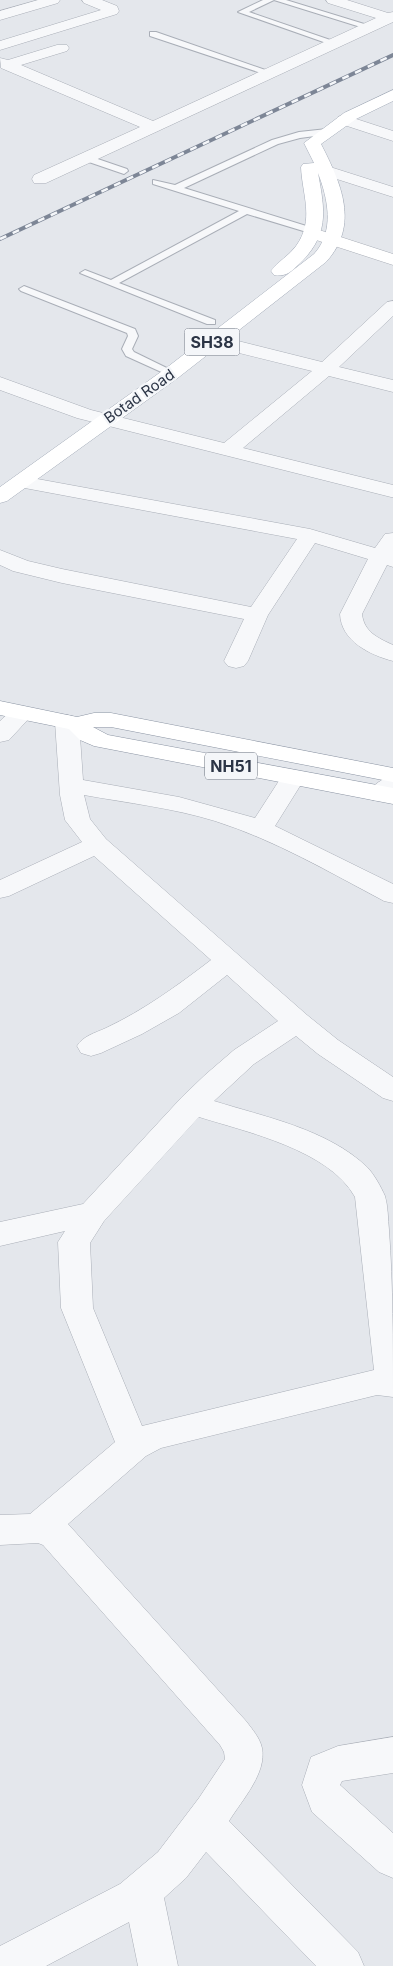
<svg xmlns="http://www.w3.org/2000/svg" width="393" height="1966" font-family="Inter,sans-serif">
	<rect width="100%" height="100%" fill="#e4e7ec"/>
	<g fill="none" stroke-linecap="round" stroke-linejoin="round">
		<defs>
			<path id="lane" d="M263,0H274L249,12L339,43L332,45L238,12Z
				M274,0H286L374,27L367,29Z
				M150,32H156L274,73L267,75L150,36Z
				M327,129L330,130V134L300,138L278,144L184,188L316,229V233H310L247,214L119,283L215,320V324H207L80,273L85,270L111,280L239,211L153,184V180L175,185L272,140L299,132Z
				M86,155L127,169L128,171L124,174L83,160V156Z
				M24,286L135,329L138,336L132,349L134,352L177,373L172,376L168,375L126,356L122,349L128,336L127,333L21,291L19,289Z"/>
			<path id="street" d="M38,0H60L58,3L0,20V11Z
				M82,0H102L117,6L119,11L117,14L0,50V41L101,10L84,3Z
				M326,0H347L388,13L393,12V22L46,183H34L32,179L34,175L140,127L1,68L0,58L8,60L57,45H67L69,48L67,51L21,65L153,121L376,18L328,3Z
				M344,115L393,131V141L338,123L336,120L338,117Z
				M327,166L393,187V197L321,174L319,171L321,168Z
				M393,301V316L339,367L393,380V392L329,376L243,448L393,485V497H391L77,418L0,390V377L91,410L224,443L312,371L207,345L205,341L207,337L214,335L322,362L387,302Z
				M21,476L310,529L375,548L385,534L393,533V567L387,565L362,614C364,632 378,638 393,645V661C370,655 341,641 340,614L368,559L315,543L268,615L248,661L244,666L236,668L228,666L224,661L244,619L62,583L13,571L0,565V550L28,561L62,569L251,607L297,539L14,486L11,482L14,478Z
				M22,706L30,708L34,713L9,740L0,742V721L14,708Z
				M67,715L75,717L79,722L83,780L179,797L255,818L284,773L293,771L302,773L305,778L275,826L393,884V903L384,901C329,872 275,840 215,821C173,808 128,803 84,795L90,819L106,839L307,1015L338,1040L393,1077V1101L383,1098L318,1054L296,1036L254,1064L214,1101C265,1117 327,1129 367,1167C374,1174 381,1187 385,1196C388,1206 388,1219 389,1230C393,1285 393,1342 393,1397L377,1395L161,1448L146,1456L68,1524L246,1721C252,1729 260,1738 262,1748C267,1773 242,1800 229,1821L358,1952L364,1966H316L206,1852L186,1878L164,1898L178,1966H138L129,1922L46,1966H0V1946L120,1884L158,1852L199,1798L225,1759L224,1752L220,1745L43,1545L38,1543L0,1545V1515L30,1514L115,1442L61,1308L58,1242L65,1231L0,1246V1222L83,1204L182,1097L205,1075L234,1050L278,1021L227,975L179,1013L142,1034L101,1053L91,1056L81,1053L77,1046C83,1036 95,1033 106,1028C144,1010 177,986 211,960L94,856L9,896L0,898V880L82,842L65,820L60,795L55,722L59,717ZM199,1117C247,1132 329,1150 355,1197L374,1370L142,1426L93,1308L90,1243L104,1221Z
				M393,776V795C385,801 379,802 370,799L367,794C373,785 382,778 393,776Z
				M393,1737V1773L342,1781L340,1785L393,1833V1878L379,1872L312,1812L302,1785L311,1757L338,1746Z"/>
			<path id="secondary" d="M313,228L393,254V265L307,237L304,233L307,229Z"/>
			<path id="primary" d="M393,90V101L356,119L321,144C341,183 360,225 326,262L179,377L7,501L0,503V487L165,369L314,254C335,231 328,199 318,173C325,211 330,236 297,266C290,273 284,277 274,275L271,271C278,261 289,256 296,246C315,220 302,194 301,167L303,164L314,163L304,143L344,113Z"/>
			<path id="highway" d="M0,701L77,717L94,713H111L393,768V782L111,727H93L108,735L393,788V804L94,746L80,740L69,729L0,715Z"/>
		</defs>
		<use href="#lane" stroke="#a9aeb7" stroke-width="2"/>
		<use href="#street" stroke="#a9aeb7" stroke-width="1"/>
		<use href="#secondary" stroke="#a9aeb7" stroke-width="1"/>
		<use href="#primary" stroke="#a3abb8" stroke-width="1"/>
		<use href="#highway" stroke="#8b94a3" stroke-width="1"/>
		<use href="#lane" fill="#f7f8fa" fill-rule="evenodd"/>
		<use href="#street" fill="#f7f8fa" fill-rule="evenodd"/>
		<use href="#secondary" fill="#fff" fill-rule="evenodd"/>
		<use href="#primary" fill="#fff" fill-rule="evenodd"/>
		<use href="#highway" fill="#fff" fill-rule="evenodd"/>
		<defs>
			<path id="rail" d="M0,239L393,55"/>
		</defs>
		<use href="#rail" stroke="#7d8696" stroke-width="4"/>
		<use href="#rail" stroke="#f4f6f9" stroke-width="2.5" stroke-dasharray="7" stroke-linecap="butt"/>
	</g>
	<g text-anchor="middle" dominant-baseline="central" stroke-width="4.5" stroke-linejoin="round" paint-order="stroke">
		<g font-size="15" fill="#2b3445" stroke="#f4f6f9">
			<text transform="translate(139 396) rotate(-35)">Botad Road</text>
		</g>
		<g fill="#f4f6f9" stroke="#676e7b" stroke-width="1">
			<rect x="184.5" y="328.5" width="55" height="27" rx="4"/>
			<rect x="205" y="752.5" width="52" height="27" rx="4"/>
		</g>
		<g font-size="16" font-weight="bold" fill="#2b3445">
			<text x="212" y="342">SH38</text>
			<text x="231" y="766">NH51</text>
		</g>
	</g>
</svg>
